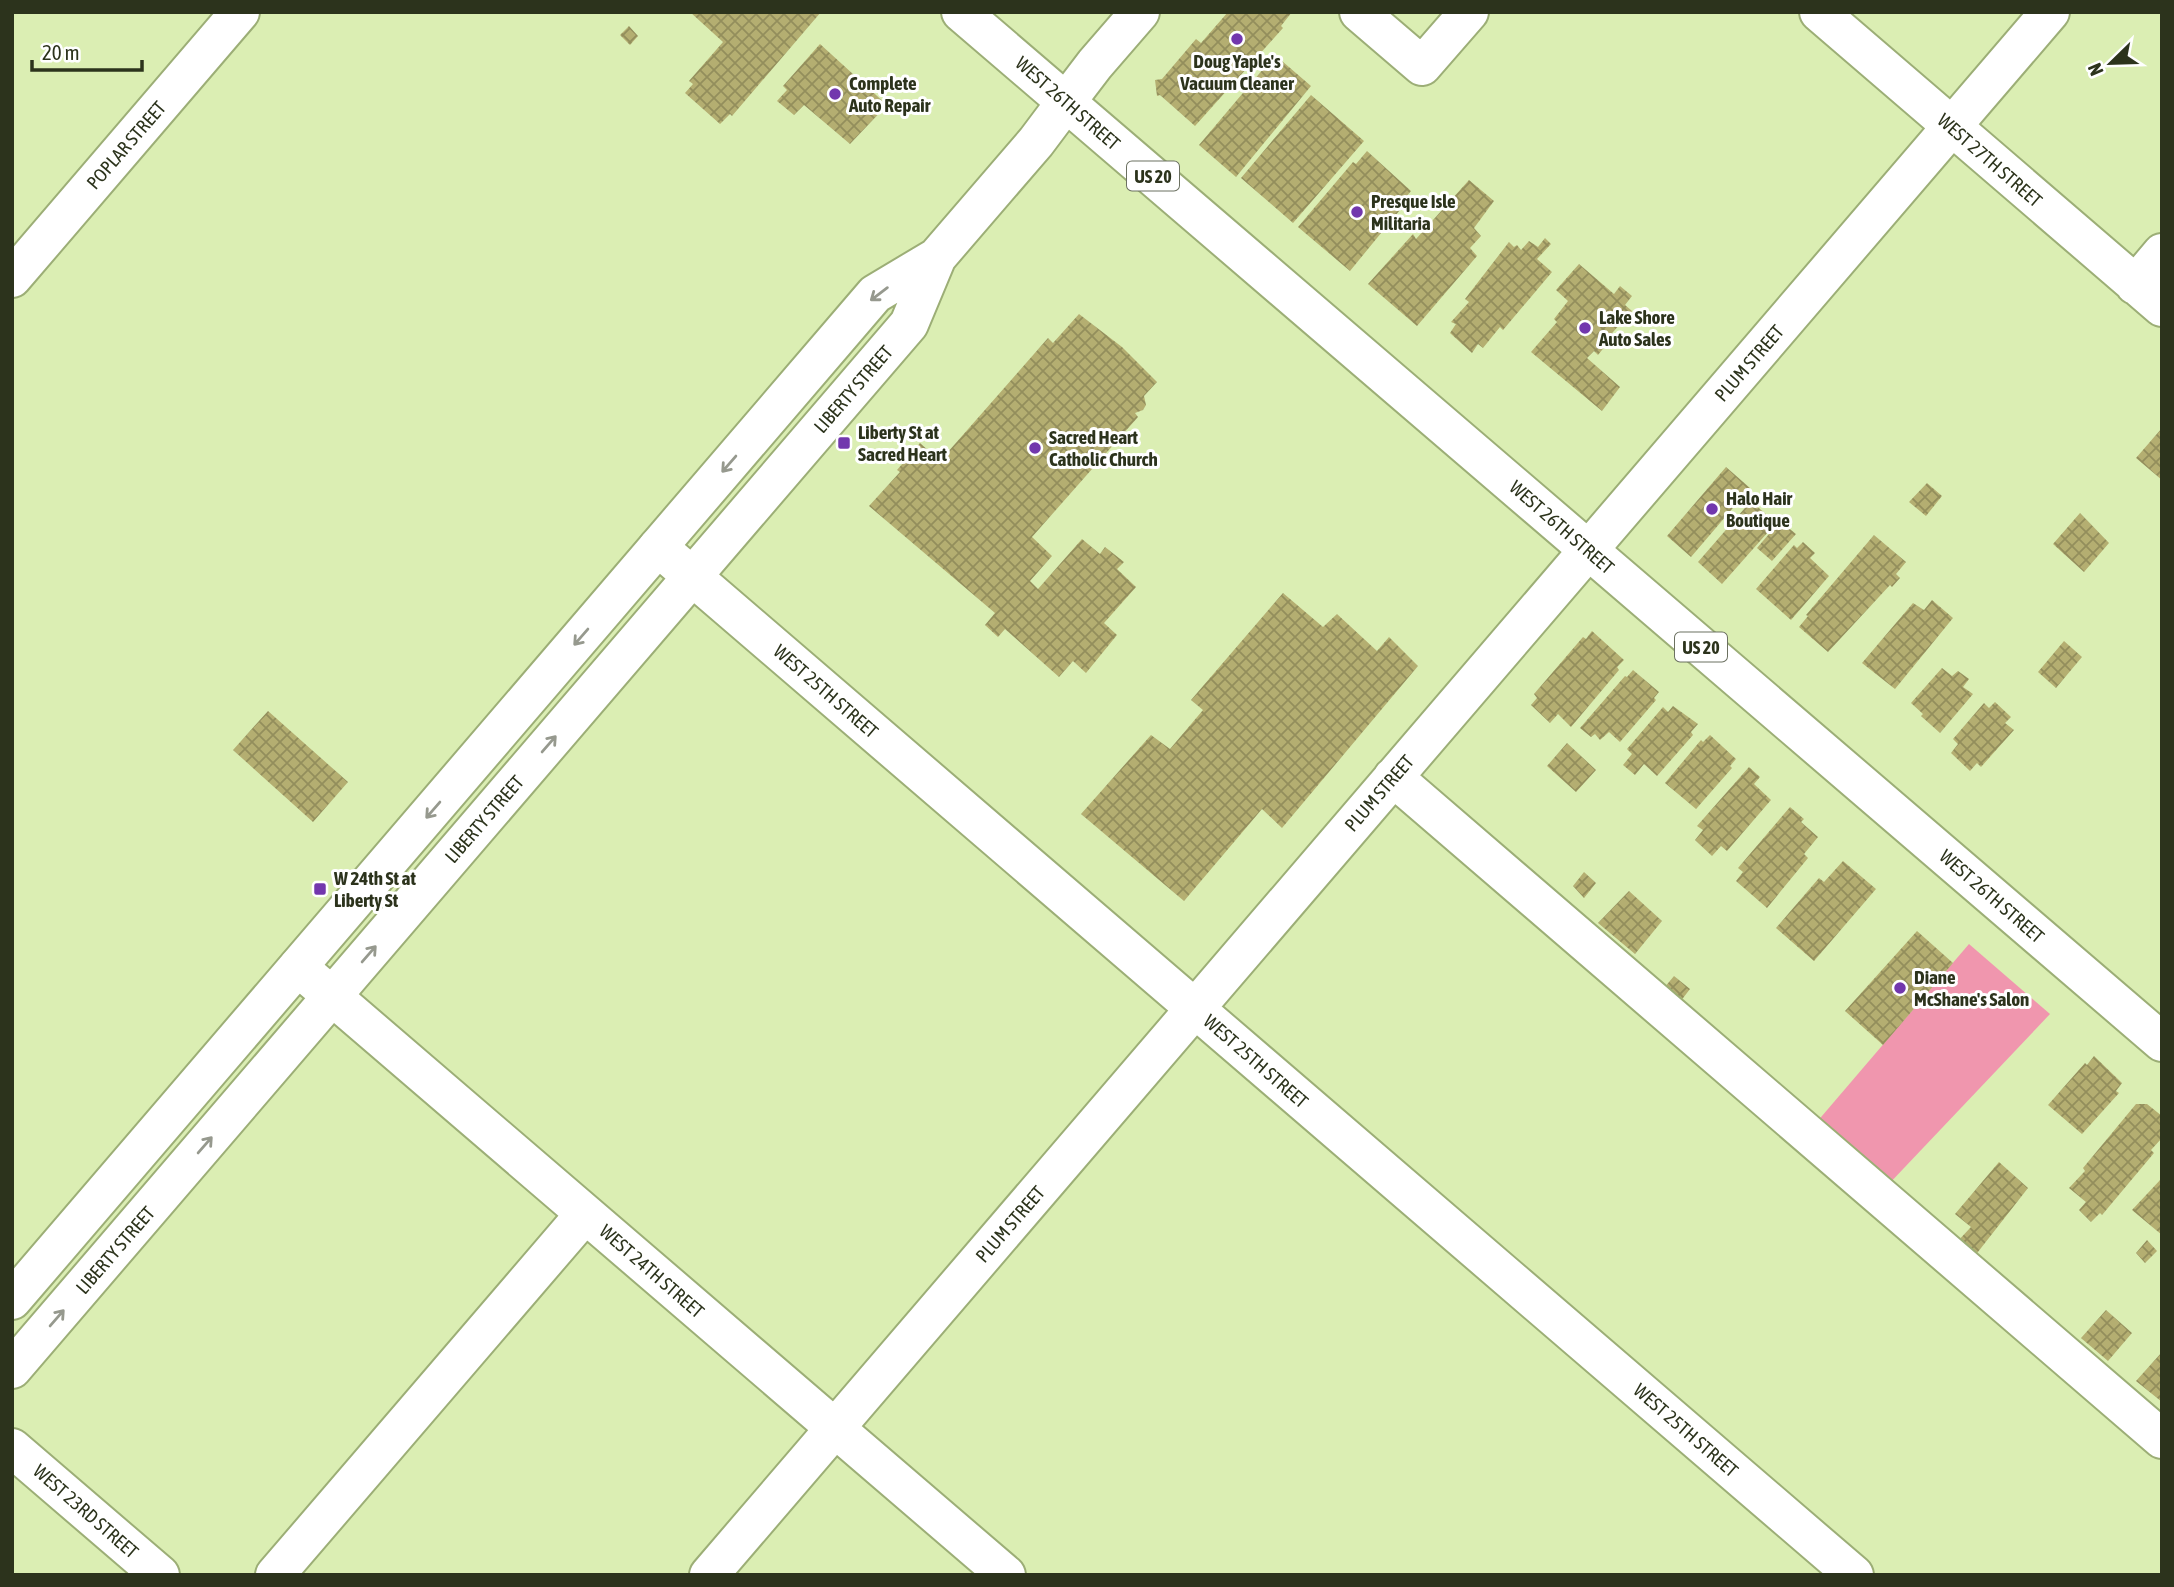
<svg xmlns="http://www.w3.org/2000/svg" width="2174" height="1587" font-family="'Asap Condensed',sans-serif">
	<defs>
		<pattern id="building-cross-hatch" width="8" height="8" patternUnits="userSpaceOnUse" patternTransform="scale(1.75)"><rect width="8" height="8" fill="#b4ae71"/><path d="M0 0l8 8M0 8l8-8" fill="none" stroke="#938e5c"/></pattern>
	</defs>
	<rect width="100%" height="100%" fill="#dbeeb3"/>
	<path fill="#f096ae" d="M1969,944L2050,1014L1886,1187L1816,1123Z"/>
	<path fill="url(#building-cross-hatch)" d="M690,12H821L732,116L730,114L720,124L685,93L693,84L689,81L723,42Z
		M1228,12H1292L1281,26L1283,28L1195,126L1160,95L1157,96L1155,80L1162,79L1196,39L1201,43Z
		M629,26L638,36L630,45L620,35Z
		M820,44L887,105L850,144L804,105L794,115L777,101L787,90L783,86Z
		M1275,55L1311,86L1236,177L1199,145Z
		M1311,95L1364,141L1293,223L1241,178Z
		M1367,151L1411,191L1402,202L1404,205L1350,271L1298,227L1353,162L1356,164Z
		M1469,180L1494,201L1474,228L1481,236L1470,248L1477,256L1417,326L1368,284L1413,234L1416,239Z
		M1545,238L1551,244L1537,259L1552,272L1503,330L1500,327L1483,348L1478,344L1472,353L1450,333L1456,324L1451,322L1469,302L1465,299L1509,242L1514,247L1517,245L1521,250L1529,241L1538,247Z
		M1579,264L1614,294L1620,286L1632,296L1625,305L1632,311L1612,333L1614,335L1598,355L1594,351L1587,358L1620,387L1602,411L1531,352L1557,322L1554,319L1568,301L1556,290Z
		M1079,314L1122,347L1157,382L1144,396L1146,405L1143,410L1135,413L1138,417L1032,537L1052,556L1030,581L1038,589L1082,539L1100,554L1105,547L1124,562L1117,569L1136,587L1104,623L1117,635L1086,673L1073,661L1059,677L1005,629L998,637L985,625L995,613L869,506L900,472L897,470L920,443L940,461L1048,338L1053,343Z
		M2162,428V480L2136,458Z
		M1726,467L1750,488L1691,557L1667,536Z
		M1927,483L1942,496L1926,516L1909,502Z
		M1751,501L1776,523L1722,584L1698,562Z
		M2080,513L2109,543L2084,572L2053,544Z
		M1780,521L1796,534L1772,561L1757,548Z
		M1874,535L1906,562L1896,574L1900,578L1892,587L1890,585L1828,652L1799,627L1808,616L1806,615Z
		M1803,542L1815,553L1810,558L1829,576L1791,620L1756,589L1794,545L1797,548Z
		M1283,593L1323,627L1337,614L1377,651L1389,637L1418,666L1282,828L1262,809L1184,901L1081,814L1151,735L1170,749L1203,710L1191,700Z
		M1932,600L1953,618L1895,689L1862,663L1913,603L1924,610Z
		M1592,631L1624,660L1617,667L1619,670L1571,727L1558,714L1550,723L1531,705L1537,698L1534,694L1583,637L1586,639Z
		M2064,641L2082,657L2056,688L2038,672Z
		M1942,668L1952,676L1958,671L1969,679L1963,687L1973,694L1940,733L1921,716L1923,714L1911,703Z
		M1633,670L1659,692L1654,698L1656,700L1620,742L1609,732L1600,740L1595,734L1591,737L1580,728L1625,676L1627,677Z
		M1995,702L2011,717L2005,723L2014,730L1981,767L1977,763L1970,771L1951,753L1958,744L1953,739L1984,703L1989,708Z
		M1673,706L1698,724L1691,732L1693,735L1657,776L1644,764L1635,775L1623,765L1632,754L1627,749L1663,707L1668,712Z
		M268,711L348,782L313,822L233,750Z
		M1710,735L1736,759L1730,766L1732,768L1696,809L1665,783L1701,740L1703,742Z
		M1567,743L1596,770L1576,792L1547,766Z
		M1749,767L1760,777L1754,784L1771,800L1727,851L1721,846L1712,856L1695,840L1703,830L1697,826Z
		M1790,807L1804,819L1801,822L1818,837L1804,854L1808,858L1767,908L1736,881L1743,872L1738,868Z
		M1843,861L1876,889L1814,961L1776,928L1819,878L1824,882Z
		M1584,872L1596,883L1584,898L1573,886Z
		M1629,891L1662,921L1635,954L1598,923Z
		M1917,931L1953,963L1883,1045L1845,1011Z
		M1674,976L1690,989L1680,1002L1664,988Z
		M2094,1056L2122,1083L2116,1091L2119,1093L2082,1134L2048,1105L2085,1063L2087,1065Z
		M2136,1104H2147L2162,1116V1138L2151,1150L2154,1153L2102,1215L2100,1213L2091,1222L2079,1210L2086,1202L2069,1188L2085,1171L2083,1168Z
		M1999,1162L2028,1188L1974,1257L1956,1243L1971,1227L1955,1214Z
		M2162,1178V1235L2132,1210Z
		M2147,1240L2157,1251L2145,1263L2136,1253Z
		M2106,1310L2132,1333L2108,1361L2081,1338Z
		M2162,1352V1402L2136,1381Z"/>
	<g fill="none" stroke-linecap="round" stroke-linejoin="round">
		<defs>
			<path id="minor" d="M1359,12L1422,66L1469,12
				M1819,12L2162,307
				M1066,102L1095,64L1140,12
				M12,278L240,12
				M2135,285L2162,253
				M658,547L1854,1575
				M1393,777L2162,1439
				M298,967L1006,1575
				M12,1448L160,1575
				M275,1575L585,1214
				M709,1575L2050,12"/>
			<path id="major" d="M961,12L2162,1042
				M12,1300L875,294L937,257
				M12,1369L909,324L937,257L1036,142L1066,102"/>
		</defs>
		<use href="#minor" stroke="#9cae76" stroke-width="42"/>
		<use href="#major" stroke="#9cae76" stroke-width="42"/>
		<use href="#minor" stroke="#fff" stroke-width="38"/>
		<use href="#major" stroke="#fff" stroke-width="38"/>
	</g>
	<defs><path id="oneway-shaft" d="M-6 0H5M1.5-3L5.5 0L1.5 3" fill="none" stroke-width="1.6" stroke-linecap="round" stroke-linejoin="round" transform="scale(1.75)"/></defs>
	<g stroke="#96998e">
		<use href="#oneway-shaft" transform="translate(879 294) rotate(143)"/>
		<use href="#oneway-shaft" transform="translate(729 464) rotate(131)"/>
		<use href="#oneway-shaft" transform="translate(581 637) rotate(131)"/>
		<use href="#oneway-shaft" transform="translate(549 744) rotate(-49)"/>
		<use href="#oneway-shaft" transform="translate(433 810) rotate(131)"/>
		<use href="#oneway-shaft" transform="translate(369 954) rotate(-49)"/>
		<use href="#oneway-shaft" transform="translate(205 1145) rotate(-49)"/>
		<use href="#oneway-shaft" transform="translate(57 1318) rotate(-49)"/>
	</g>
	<g fill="#7237ad" stroke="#fff" stroke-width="2.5">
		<circle cx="1237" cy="39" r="7"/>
		<circle cx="835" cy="94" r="7"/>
		<circle cx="1357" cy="212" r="7"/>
		<circle cx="1585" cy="328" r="7"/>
		<rect x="837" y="436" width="14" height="14" rx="3.5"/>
		<circle cx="1035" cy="448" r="7"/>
		<circle cx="1712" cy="509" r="7"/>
		<rect x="313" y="882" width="14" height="14" rx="3.5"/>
		<circle cx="1900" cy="988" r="7"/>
	</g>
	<g text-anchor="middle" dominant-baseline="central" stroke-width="6" stroke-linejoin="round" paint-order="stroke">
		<g fill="#fff" stroke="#6b7060" stroke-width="2">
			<rect x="1127" y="161.5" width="52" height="29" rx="5"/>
			<rect x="1675" y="632.5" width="52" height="29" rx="5"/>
		</g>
		<g font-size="18" font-weight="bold" fill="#2c331c">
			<text x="1153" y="176">US 20</text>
			<text x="1701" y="647">US 20</text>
		</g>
		<g font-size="19" font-weight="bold" fill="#2c331c" stroke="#fff" text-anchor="start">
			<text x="1237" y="61" text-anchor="middle">Doug Yaple's<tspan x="1237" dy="22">Vacuum Cleaner</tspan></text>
			<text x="849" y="83">Complete<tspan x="849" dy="22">Auto Repair</tspan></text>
			<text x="1371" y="201">Presque Isle<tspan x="1371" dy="22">Militaria</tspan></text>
			<text x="1599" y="317">Lake Shore<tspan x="1599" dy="22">Auto Sales</tspan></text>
			<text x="858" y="432">Liberty St at<tspan x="858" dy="22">Sacred Heart</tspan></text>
			<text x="1049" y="437">Sacred Heart<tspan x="1049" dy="22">Catholic Church</tspan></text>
			<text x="1726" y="498">Halo Hair<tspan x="1726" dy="22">Boutique</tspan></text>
			<text x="334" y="878">W 24th St at<tspan x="334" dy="22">Liberty St</tspan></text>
			<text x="1914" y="977">Diane<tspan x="1914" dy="22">McShane's Salon</tspan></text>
		</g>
		<g font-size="19" fill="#2c331c" stroke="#fff">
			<text transform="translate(1068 103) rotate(41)">WEST 26TH STREET</text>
			<text transform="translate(126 145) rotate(-49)">POPLAR STREET</text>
			<text transform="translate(1990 160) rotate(41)">WEST 27TH STREET</text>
			<text transform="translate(1749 363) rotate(-49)">PLUM STREET</text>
			<text transform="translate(853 389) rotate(-49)">LIBERTY STREET</text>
			<text transform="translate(1562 527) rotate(41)">WEST 26TH STREET</text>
			<text transform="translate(826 691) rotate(41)">WEST 25TH STREET</text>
			<text transform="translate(1379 793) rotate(-49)">PLUM STREET</text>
			<text transform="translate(484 819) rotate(-49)">LIBERTY STREET</text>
			<text transform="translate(1992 896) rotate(41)">WEST 26TH STREET</text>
			<text transform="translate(1256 1061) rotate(41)">WEST 25TH STREET</text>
			<text transform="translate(1010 1224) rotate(-49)">PLUM STREET</text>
			<text transform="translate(115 1250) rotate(-49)">LIBERTY STREET</text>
			<text transform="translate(652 1271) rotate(41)">WEST 24TH STREET</text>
			<text transform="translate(1686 1430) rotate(41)">WEST 25TH STREET</text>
			<text transform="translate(86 1511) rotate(41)">WEST 23RD STREET</text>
		</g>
	</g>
	<rect width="2174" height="1587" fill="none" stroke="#2c331c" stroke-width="28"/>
	<g transform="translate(2111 63) rotate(247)" stroke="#ffffff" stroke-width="5" paint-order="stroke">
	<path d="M0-5L12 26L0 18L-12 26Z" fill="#2c331c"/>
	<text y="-10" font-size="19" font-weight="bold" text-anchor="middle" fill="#2c331c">N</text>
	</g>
	<path d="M32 60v10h110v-10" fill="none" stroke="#2c331c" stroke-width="3.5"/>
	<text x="42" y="60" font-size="21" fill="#2c331c" stroke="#ffffff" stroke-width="5" paint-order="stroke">20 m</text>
</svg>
